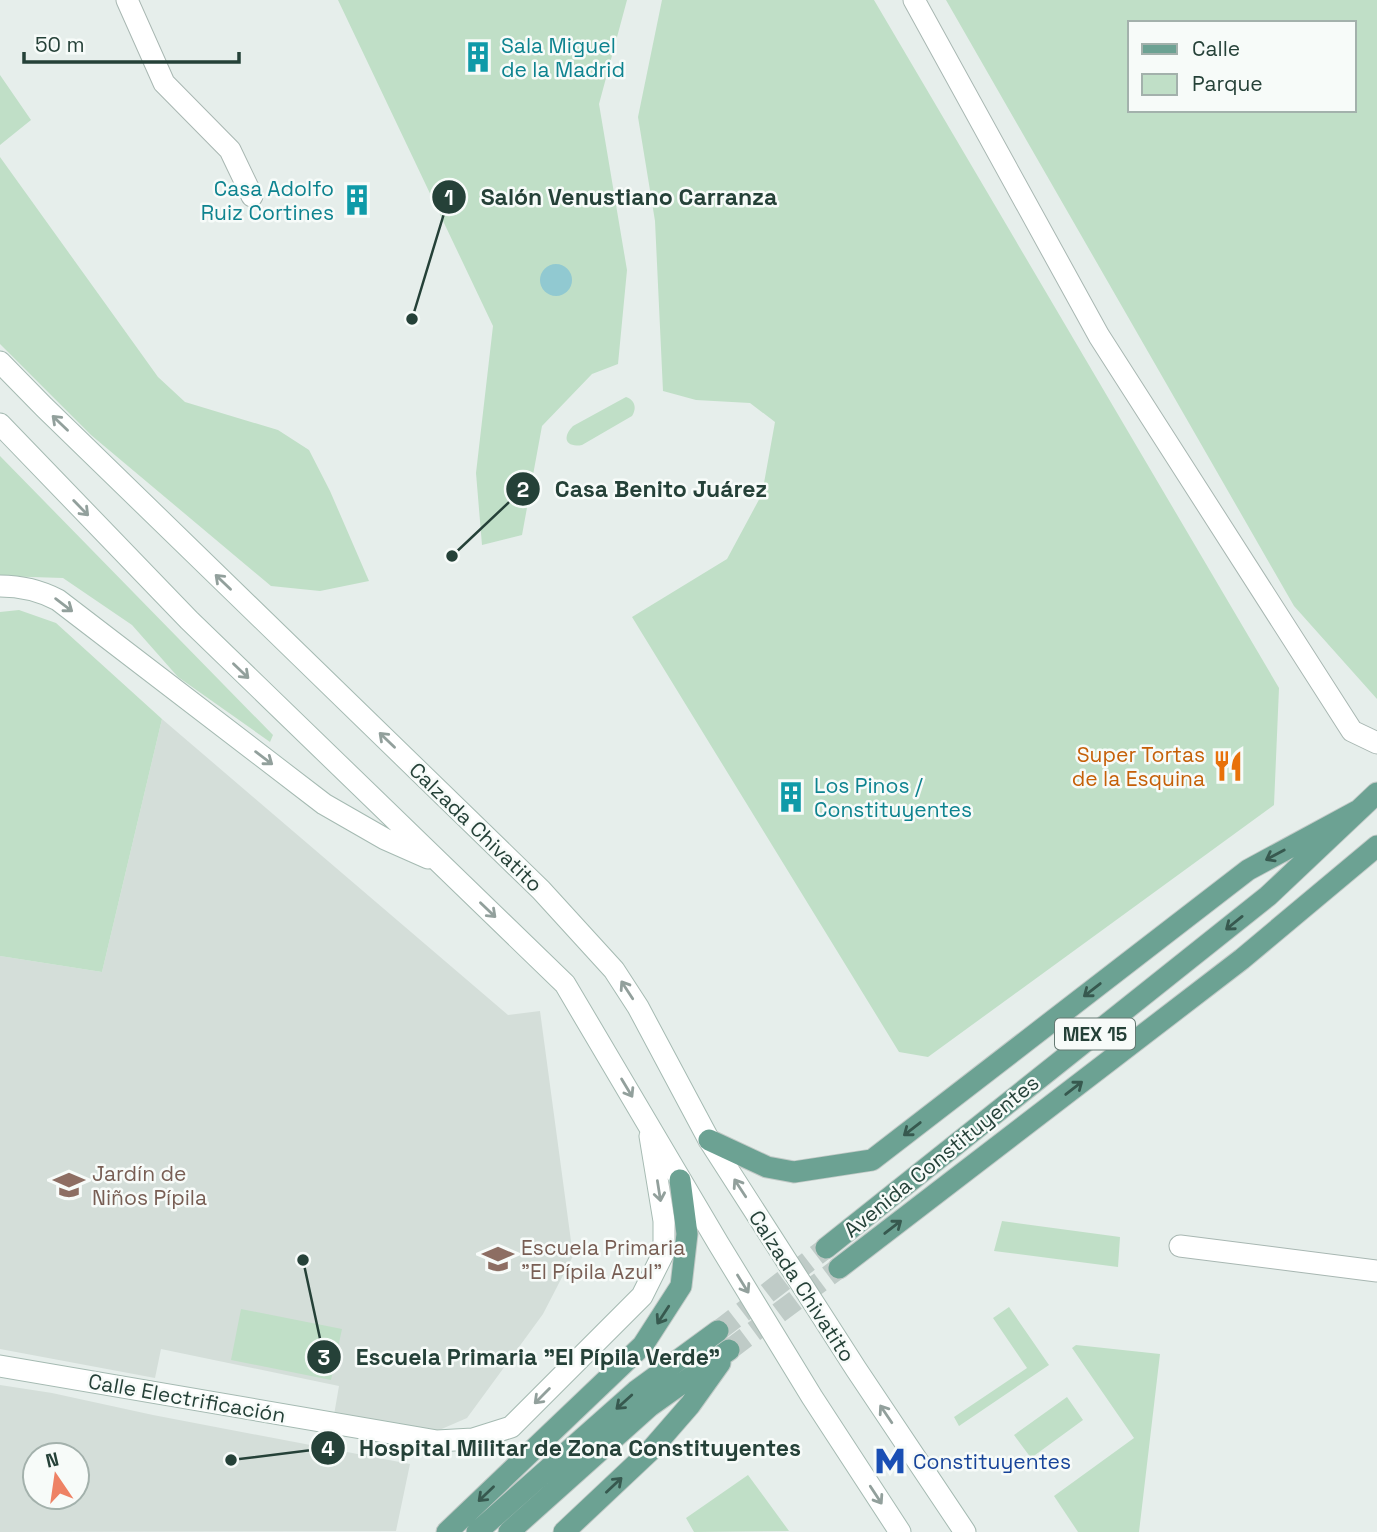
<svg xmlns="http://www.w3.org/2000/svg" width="1377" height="1532" font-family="'Space Grotesk',sans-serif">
	<rect width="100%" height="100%" fill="#e6eeeb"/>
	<path fill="#d4ded9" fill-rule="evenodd" d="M162,719L508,1015L540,1011L573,1256L543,1314L467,1418L437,1431L334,1415L339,1386L161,1349L155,1378L0,1349V956L102,972Z
		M0,1385L52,1393L153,1415L410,1464L396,1531L0,1532ZM77,1455V1497H35V1455Z"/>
	<path fill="#c0dfc7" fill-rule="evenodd" d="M338,0H627L599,104L627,270L618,364L592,374L542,426L522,535L482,545L476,473L493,326Z
		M662,0H874L1279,688L1274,805L928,1057L899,1052L632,617L727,559L762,494L775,422L750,403L696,400L663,391L655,221L638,117Z
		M946,0H1377V699L1294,606ZM1130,23H1354V110H1130Z
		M0,75L31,120L0,145Z
		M0,157L158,377L185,402L278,430L309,450L330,491L369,581L320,591L271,586L91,435L0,344Z
		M626,397C635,400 637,408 632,416L582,445C565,448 562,437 573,426Z
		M0,456L273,735L270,742L178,677L132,625L63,578L0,576Z
		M19,610L56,623L162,719L102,972L0,956V612Z
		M1002,1221L1120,1237L1118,1267L994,1251Z
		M1009,1307L1049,1365L959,1426L954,1417L1027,1368L993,1318Z
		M241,1309L342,1329L331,1380L231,1360Z
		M1076,1345L1160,1354L1139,1532H1078L1054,1496L1134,1438L1072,1348Z
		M1067,1397L1083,1420L1031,1458L1014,1435Z
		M748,1475L789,1531L694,1532L686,1518Z"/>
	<path fill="#91c9d1" d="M540 280a16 16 0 1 1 32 0a16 16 0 1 1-32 0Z"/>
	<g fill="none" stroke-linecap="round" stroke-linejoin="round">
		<path stroke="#bfcbc7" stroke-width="21" stroke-dasharray="21 10" stroke-linecap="butt" d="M718,1331L826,1248
			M729,1350L839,1268"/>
		<defs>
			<path id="street" d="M127,0L164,83L230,150L252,196
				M914,0L1099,336L1352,731L1377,743
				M1180,1246L1377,1271"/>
			<path id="secondary" d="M0,362L44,407L541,890L614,970L638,1007L709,1140L856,1369L965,1532
				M0,424L189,620L565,984L718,1243L812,1397L900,1532
				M0,586C21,586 39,590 58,600L324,804L385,839L428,858
				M0,1366L437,1441L473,1439L511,1427L642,1296L664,1252V1221L650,1136"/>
			<path id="primary" d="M709,1140L767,1167L794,1172L872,1160L1248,870L1357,811
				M826,1248L1268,896L1377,793
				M839,1268L1242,959L1377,846
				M447,1532L643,1345L681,1286L687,1234L680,1180
				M477,1532L636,1391L718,1331
				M509,1532L650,1406L729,1350
				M564,1532L650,1451L690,1405L720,1363"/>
		</defs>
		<use href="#street" stroke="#a8b7b2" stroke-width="23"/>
		<use href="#secondary" stroke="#a5bab2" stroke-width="23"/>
		<use href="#primary" stroke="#c2cac7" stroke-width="23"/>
		<use href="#street" stroke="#fff" stroke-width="21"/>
		<use href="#secondary" stroke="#fff" stroke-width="21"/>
		<use href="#primary" stroke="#6ca293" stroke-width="21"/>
	</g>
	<defs><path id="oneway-shaft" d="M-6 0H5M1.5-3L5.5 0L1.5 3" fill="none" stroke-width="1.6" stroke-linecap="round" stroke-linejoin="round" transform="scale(1.75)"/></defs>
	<g stroke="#92a09c">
		<use href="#oneway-shaft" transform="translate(60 423) rotate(-136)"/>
		<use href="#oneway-shaft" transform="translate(81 508) rotate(46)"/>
		<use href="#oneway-shaft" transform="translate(223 582) rotate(-136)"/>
		<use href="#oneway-shaft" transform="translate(64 605) rotate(37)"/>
		<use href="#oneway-shaft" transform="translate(241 671) rotate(44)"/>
		<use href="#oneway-shaft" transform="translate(387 740) rotate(-136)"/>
		<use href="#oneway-shaft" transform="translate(264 758) rotate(37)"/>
		<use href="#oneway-shaft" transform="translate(488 910) rotate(44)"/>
		<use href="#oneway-shaft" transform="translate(627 990) rotate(-123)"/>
		<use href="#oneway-shaft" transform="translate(627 1088) rotate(59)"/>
		<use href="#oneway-shaft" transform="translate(740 1188) rotate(-123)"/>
		<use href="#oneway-shaft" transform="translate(659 1191) rotate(81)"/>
		<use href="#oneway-shaft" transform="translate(743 1284) rotate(58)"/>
		<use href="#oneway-shaft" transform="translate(542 1396) rotate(135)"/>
		<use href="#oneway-shaft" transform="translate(886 1414) rotate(-124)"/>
		<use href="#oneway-shaft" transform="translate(876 1495) rotate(57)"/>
	</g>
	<g stroke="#37594f">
		<use href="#oneway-shaft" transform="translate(1275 855) rotate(152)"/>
		<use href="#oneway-shaft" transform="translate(1234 923) rotate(141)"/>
		<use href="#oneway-shaft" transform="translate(1092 990) rotate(142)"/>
		<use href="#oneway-shaft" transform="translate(1074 1088) rotate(-38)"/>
		<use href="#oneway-shaft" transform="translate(912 1129) rotate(142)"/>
		<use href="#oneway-shaft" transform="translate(893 1227) rotate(-38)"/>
		<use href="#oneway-shaft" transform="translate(663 1315) rotate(123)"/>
		<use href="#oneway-shaft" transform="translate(624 1402) rotate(138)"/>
		<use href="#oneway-shaft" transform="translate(614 1485) rotate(-43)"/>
		<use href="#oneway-shaft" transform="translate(486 1494) rotate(136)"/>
	</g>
	<defs>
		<symbol id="building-bare" viewBox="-9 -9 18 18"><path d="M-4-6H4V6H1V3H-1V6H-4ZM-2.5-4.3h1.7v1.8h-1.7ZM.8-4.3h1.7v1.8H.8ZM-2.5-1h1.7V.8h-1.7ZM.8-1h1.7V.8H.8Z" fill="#0f9aa8" stroke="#f7fbf9" stroke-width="2.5" paint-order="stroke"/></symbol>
		<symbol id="restaurant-bare" viewBox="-9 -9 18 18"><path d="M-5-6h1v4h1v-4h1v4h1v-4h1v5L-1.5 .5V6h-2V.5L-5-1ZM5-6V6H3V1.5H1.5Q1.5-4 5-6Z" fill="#e8710a" stroke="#f7fbf9" stroke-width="2.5" paint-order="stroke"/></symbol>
		<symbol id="school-bare" viewBox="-9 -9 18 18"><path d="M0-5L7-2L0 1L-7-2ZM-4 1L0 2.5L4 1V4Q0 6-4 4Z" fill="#8d6e63" stroke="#f7fbf9" stroke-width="2.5" paint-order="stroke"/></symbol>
		<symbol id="metro-bare" viewBox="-9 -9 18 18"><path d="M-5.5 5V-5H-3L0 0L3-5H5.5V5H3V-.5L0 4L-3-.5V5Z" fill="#1a4fb4" stroke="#f7fbf9" stroke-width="2.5" paint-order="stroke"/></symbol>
	</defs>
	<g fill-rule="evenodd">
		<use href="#building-bare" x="456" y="35" width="44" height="44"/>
		<use href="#building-bare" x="335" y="178" width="44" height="44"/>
		<use href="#restaurant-bare" x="1206" y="744" width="44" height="44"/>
		<use href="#building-bare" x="769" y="775" width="44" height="44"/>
		<use href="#school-bare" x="47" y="1163" width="44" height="44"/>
		<use href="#school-bare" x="476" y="1237" width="44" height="44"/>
		<use href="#metro-bare" x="868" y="1439" width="44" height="44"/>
	</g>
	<g text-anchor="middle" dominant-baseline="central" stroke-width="5" stroke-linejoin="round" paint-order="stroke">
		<rect fill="#f7fbf9" stroke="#647972" stroke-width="2" x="1055" y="1018.5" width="80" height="31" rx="5"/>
		<g font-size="19" font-weight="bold" fill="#254138">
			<text x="1095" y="1034">MEX 15</text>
		</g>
		<g font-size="21" fill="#0d838f" stroke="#f7fbf9" text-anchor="start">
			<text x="501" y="45">Sala Miguel<tspan x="501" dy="24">de la Madrid</tspan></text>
			<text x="334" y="188" text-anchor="end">Casa Adolfo<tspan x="334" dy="24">Ruiz Cortines</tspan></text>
			<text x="814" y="785">Los Pinos /<tspan x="814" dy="24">Constituyentes</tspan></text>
		</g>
		<g font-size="21" fill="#c56008" stroke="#f7fbf9" text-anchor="end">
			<text x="1205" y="754">Super Tortas<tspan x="1205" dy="24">de la Esquina</tspan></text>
		</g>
		<g font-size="21" fill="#254138" stroke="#f7fbf9">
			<text transform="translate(476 827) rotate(44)">Calzada Chivatito</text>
			<text transform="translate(941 1156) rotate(-39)">Avenida Constituyentes</text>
			<text transform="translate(802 1286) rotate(57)">Calzada Chivatito</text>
			<text transform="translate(187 1398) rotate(10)">Calle Electrificación</text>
		</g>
		<g font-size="21" fill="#785e54" stroke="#f7fbf9" text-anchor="start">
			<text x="92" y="1173">Jardín de<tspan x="92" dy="24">Niños Pípila</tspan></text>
			<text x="521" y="1247">Escuela Primaria<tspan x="521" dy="24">"El Pípila Azul"</tspan></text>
		</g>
		<g font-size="21" fill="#164399" stroke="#f7fbf9" text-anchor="start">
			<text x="913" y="1461">Constituyentes</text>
		</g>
	</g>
	<path fill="none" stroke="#254138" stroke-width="2.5" d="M412 319L449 197M452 556L523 489M303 1260L324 1357M231 1460L328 1448"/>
	<g fill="#254138" stroke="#f7fbf9" stroke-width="2.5">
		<circle cx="412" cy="319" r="7"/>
		<circle cx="452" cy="556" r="7"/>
		<circle cx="303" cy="1260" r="7"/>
		<circle cx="231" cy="1460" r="7"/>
		<circle cx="449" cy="197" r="18"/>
		<circle cx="523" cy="489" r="18"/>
		<circle cx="324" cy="1357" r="18"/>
		<circle cx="328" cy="1448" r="18"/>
	</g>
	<g font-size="21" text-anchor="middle" font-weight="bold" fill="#fff">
		<text x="449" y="205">1</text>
		<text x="523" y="497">2</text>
		<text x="324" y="1365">3</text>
		<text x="328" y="1456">4</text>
	</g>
	<g font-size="23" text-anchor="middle" font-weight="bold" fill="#254138" stroke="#f7fbf9" stroke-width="5" stroke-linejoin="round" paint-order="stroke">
		<text x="629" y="205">Salón Venustiano Carranza</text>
		<text x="661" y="497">Casa Benito Juárez</text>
		<text x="538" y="1365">Escuela Primaria "El Pípila Verde"</text>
		<text x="580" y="1456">Hospital Militar de Zona Constituyentes</text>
	</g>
	<rect x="1128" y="21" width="228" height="91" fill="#f7fbf9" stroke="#a3b1ac" stroke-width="2"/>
	<rect x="1142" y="44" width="35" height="10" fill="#6ca293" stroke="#a3b1ac" stroke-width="2"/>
	<text x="1192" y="56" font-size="21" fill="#254138">Calle</text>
	<rect x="1142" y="74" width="35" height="21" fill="#c0dfc7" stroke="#a3b1ac" stroke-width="2"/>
	<text x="1192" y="91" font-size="21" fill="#254138">Parque</text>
	<g transform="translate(56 1476) rotate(347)"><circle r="33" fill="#f7fbf9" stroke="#a3b1ac" stroke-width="2"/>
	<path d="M0-5L12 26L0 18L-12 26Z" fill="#ee8265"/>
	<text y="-10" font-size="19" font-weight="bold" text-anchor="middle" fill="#254138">N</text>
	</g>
	<path d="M24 52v10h215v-10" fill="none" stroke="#254138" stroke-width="3.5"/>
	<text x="35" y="52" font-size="21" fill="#254138" stroke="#f7fbf9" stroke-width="5" paint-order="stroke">50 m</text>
</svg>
